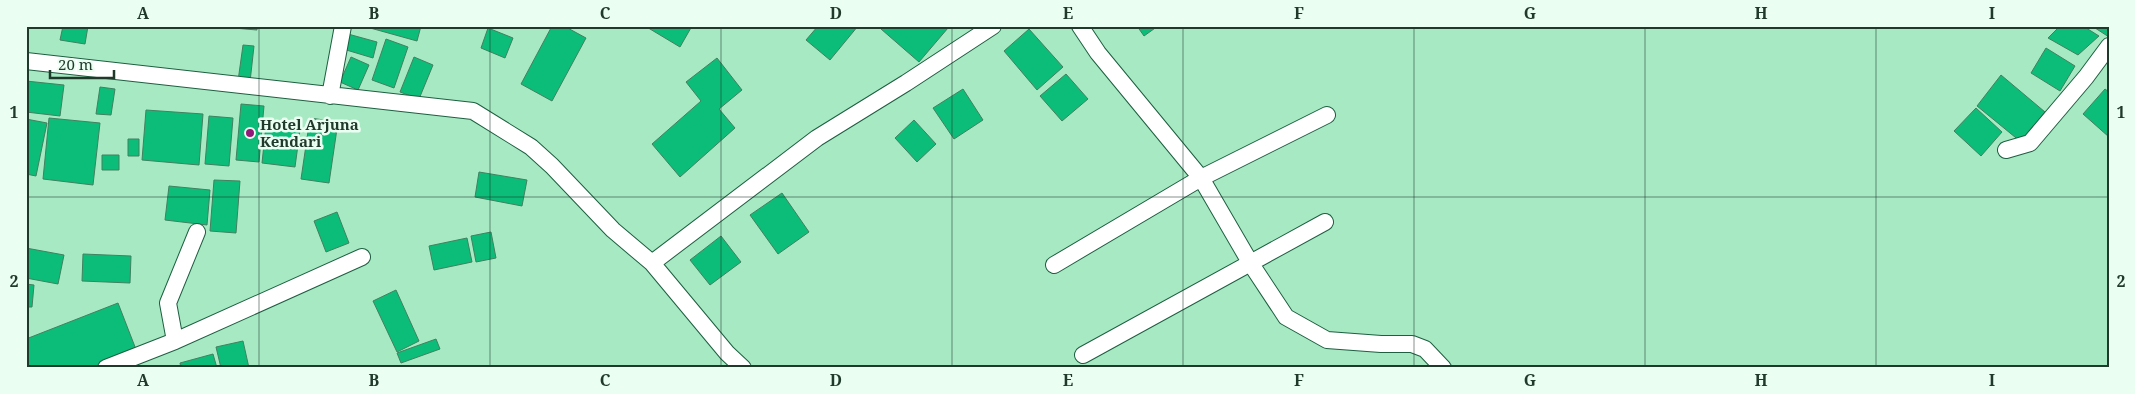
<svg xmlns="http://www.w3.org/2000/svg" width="2135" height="394" font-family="'Noto Serif',serif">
	<rect width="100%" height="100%" fill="#a7e9c3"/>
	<path fill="#0cbd79" stroke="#41815f" d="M63,26H88L85,44L60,40Z
		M210,26H257V30Z
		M363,26H421L417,41Z
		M552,26H564L586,38L552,101L521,84Z
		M645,26H692L680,47Z
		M818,26H858L830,60L806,40Z
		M883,26H946L948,28L919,62L881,29Z
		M1137,26H1158L1144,36Z
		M2060,26H2083L2099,36L2078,55L2048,38Z
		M2092,26H2109V37Z
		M488,28L513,38L505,58L481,48Z
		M1029,29L1063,67L1037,90L1004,51Z
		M348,34L377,42L373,58L343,49Z
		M386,39L408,47L394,88L372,80Z
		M243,45L254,46L250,82L238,81Z
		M2046,48L2075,66L2060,91L2031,73Z
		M351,57L369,65L358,90L340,82Z
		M414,57L433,65L419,99L400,92Z
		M717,58L742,90L719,109L735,128L680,177L652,144L701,101L686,82Z
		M1066,74L1088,99L1062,121L1040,96Z
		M2001,75L2045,112L2021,142L1977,106Z
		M26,81L64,85L60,116L26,112Z
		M100,87L115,89L111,115L96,114Z
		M963,89L983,120L954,139L933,108Z
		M2105,89L2109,92V137L2083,114Z
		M241,104L264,106L259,162L236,160Z
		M1976,108L2002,132L1981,156L1954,131Z
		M146,110L203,114L199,165L142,160Z
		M209,116L233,118L229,166L205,164Z
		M49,118L100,123L93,185L43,179Z
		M310,118L338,122L329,183L301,179Z
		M26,119L47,123L36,176L26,174Z
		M914,120L936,144L917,162L895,138Z
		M266,125L300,130L295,167L262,163Z
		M128,139H139V156H128Z
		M102,155H119V170H102Z
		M479,172L527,180L522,206L475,197Z
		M214,180L240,181L236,233L210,231Z
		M169,186L210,190L207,225L165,220Z
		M782,193L809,232L778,254L750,215Z
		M337,212L349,243L326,252L314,221Z
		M491,232L496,258L476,262L471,236Z
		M721,236L741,262L710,285L690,260Z
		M467,238L472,262L434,270L429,246Z
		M26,248L64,255L58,284L26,278Z
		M83,254L131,256L130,283L82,281Z
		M26,284L34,285L32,307H26Z
		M396,290L419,341L397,352L373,301Z
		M118,303L137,352L96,368H27L26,339Z
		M436,339L440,349L401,363L397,353Z
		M243,341L249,368H221L216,347Z
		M213,354L217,368H181L180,363Z"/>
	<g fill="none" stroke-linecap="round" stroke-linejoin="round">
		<defs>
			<path id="minor" d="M1080,26L1098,53L1201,178L1251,264L1286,317L1327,340L1381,344H1412L1425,349L1443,368
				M26,61L473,111L531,147L552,166L613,230L652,263L817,138L906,83L993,26
				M330,96L343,26
				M2006,150L2030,143L2086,77L2109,46
				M652,263L727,353L743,368
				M1054,265L1201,178L1327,115
				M175,341L168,303L197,232
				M1083,355L1325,222
				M106,368L175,341L362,257"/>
		</defs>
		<use href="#minor" stroke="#1d5f40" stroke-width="18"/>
		<use href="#minor" stroke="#fff" stroke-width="16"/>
	</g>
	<path fill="none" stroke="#1f392b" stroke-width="1" stroke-opacity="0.55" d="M259,26V368M490,26V368M721,26V368M952,26V368M1183,26V368M1414,26V368M1645,26V368M1876,26V368M26,197H2109"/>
	<circle fill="#911a78" stroke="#ebfef2" stroke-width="2" cx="250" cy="133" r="5"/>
	<g text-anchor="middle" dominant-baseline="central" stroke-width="5" stroke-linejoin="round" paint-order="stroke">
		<g font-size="15" font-weight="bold" fill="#1f392b" stroke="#ebfef2" text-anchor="start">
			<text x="260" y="124">Hotel Arjuna<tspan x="260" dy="17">Kendari</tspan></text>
		</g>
	</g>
	<rect width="2135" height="394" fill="none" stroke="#ebfef2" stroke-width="55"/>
	<path d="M50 70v8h64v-8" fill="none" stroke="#1f392b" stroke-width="2.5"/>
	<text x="58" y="70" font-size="15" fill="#1f392b" stroke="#ebfef2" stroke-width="4" paint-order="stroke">20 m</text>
	<rect x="28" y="28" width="2080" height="338" fill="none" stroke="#1f392b" stroke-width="2"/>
	<g font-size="16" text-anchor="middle" font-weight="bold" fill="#1f392b">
		<text x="143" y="19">A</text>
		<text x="374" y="19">B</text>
		<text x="605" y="19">C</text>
		<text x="836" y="19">D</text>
		<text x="1068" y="19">E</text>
		<text x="1299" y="19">F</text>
		<text x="1530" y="19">G</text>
		<text x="1761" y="19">H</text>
		<text x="1992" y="19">I</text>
		<text x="14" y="118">1</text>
		<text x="2121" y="118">1</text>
		<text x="14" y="287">2</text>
		<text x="2121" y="287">2</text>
		<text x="143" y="386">A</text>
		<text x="374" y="386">B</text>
		<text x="605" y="386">C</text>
		<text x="836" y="386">D</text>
		<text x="1068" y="386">E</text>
		<text x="1299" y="386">F</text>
		<text x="1530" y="386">G</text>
		<text x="1761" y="386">H</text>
		<text x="1992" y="386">I</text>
	</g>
</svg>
